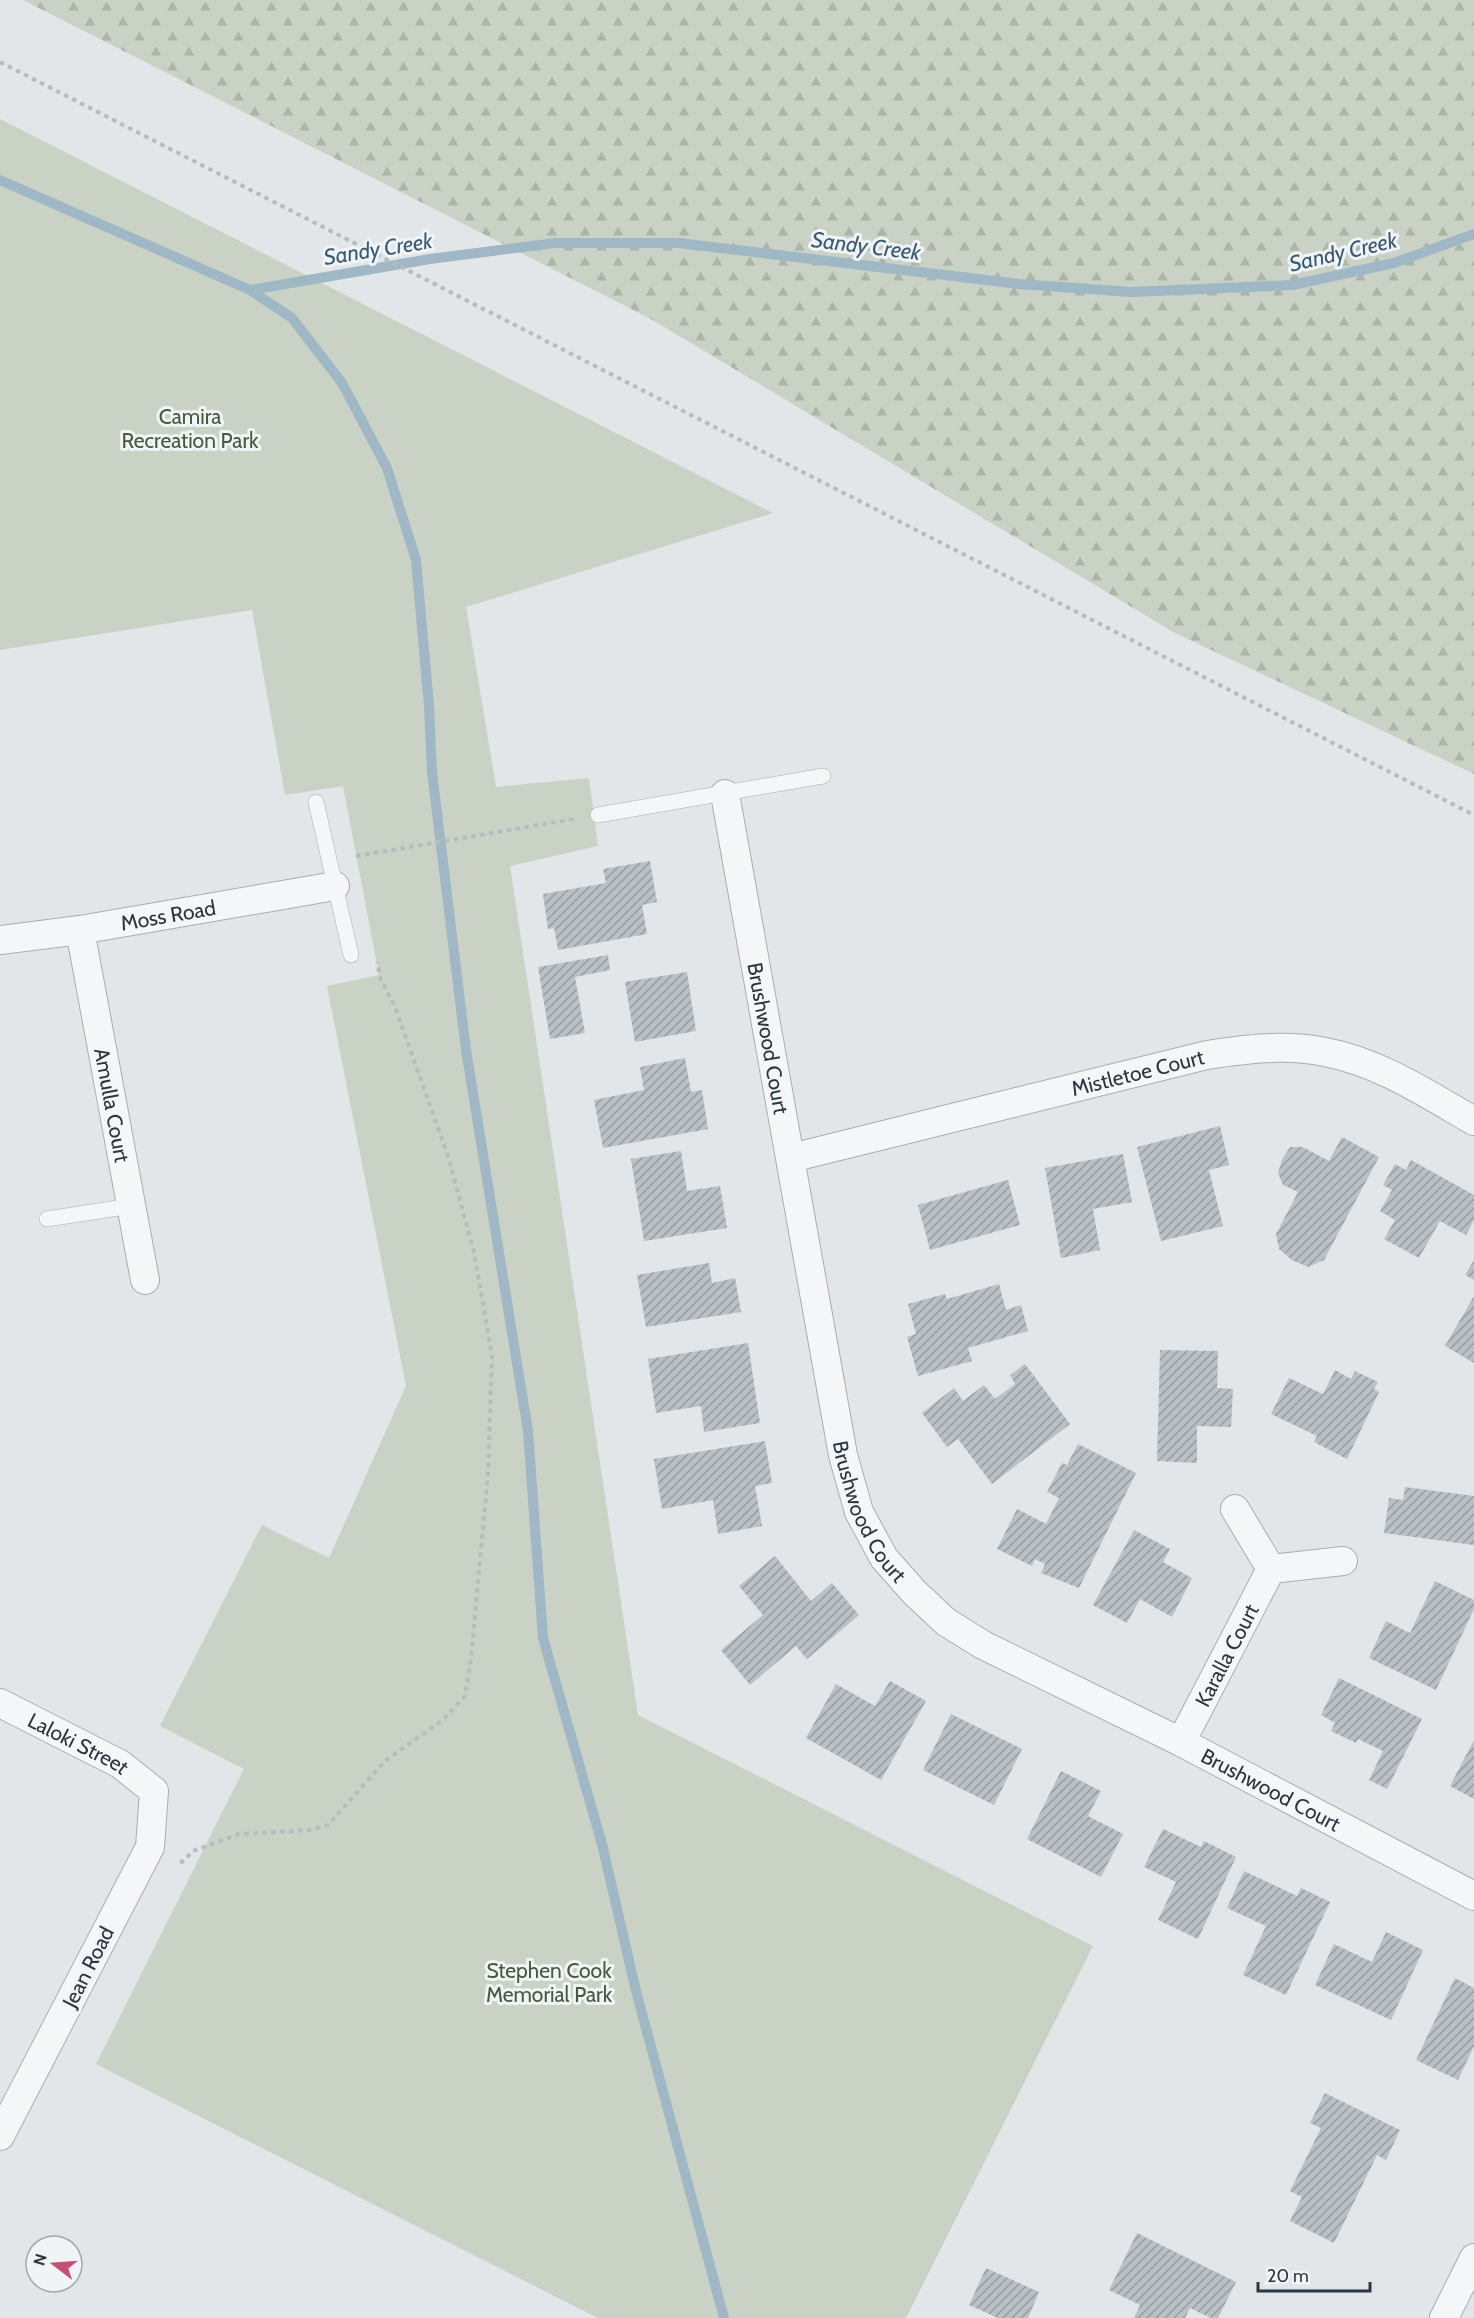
<svg xmlns="http://www.w3.org/2000/svg" width="1474" height="2318" font-family="Cabin,sans-serif">
	<defs>
		<pattern id="forest-firs" width="22" height="20" patternUnits="userSpaceOnUse" patternTransform="scale(1.5)"><rect width="22" height="20" fill="#c9d2c4"/><path d="M5 1l3.5 6h-7zM16 11l3.5 6h-7z" fill="#adb5a9"/></pattern>
		<pattern id="building-hatch" width="6" height="6" patternUnits="userSpaceOnUse" patternTransform="scale(1.5)"><rect width="6" height="6" fill="#b9c0c6"/><path d="M-1 1l2-2M0 6l6-6M5 7l2-2" fill="none" stroke="#979da2"/></pattern>
	</defs>
	<rect width="100%" height="100%" fill="#e2e6e9"/>
	<path fill="url(#forest-firs)" d="M23,0H1474V774L1175,633L649,318Z"/>
	<path fill="#c9d2c4" d="M0,119L773,513L466,607L496,787L589,778L598,846L510,866L638,1715L1093,1946L906,2318H598L96,2064L244,1769L160,1726L262,1525L329,1558L406,1386L327,986L379,975L343,786L285,795L252,610L0,650Z"/>
	<g fill="none" stroke-linecap="round" stroke-linejoin="round">
		<path stroke="#a0b8c6" stroke-width="10" d="M0,180L250,290L292,318L342,383L387,468L416,560L429,706L432,772L466,1050L528,1431L543,1638L602,1844L636,1991L724,2318
			M250,290L430,259L555,243H679L1019,284L1132,292L1292,285L1394,263L1474,234"/>
	</g>
	<path fill="url(#building-hatch)" d="M650,861L657,902L642,905L647,934L558,950L554,928L548,929L543,894L606,883L603,869Z
		M608,955L610,970L575,977L585,1033L550,1039L538,967Z
		M687,972L696,1031L635,1042L625,982Z
		M685,1058L691,1092L702,1090L708,1129L603,1148L594,1100L644,1090L640,1067Z
		M1220,1126L1229,1165L1209,1170L1223,1226L1161,1241L1137,1147Z
		M1342,1137L1379,1157L1324,1260L1308,1267L1292,1260L1279,1249L1276,1234L1298,1192L1283,1185L1278,1173L1282,1160L1290,1147H1303L1329,1161Z
		M681,1151L687,1191L720,1186L727,1228L644,1241L631,1159Z
		M1123,1154L1132,1202L1093,1209L1100,1250L1061,1258L1045,1168Z
		M1411,1160L1474,1195V1220L1466,1235L1440,1221L1419,1258L1384,1239L1395,1220L1380,1211L1392,1190L1383,1185L1395,1164L1406,1170Z
		M1008,1180L1020,1225L930,1250L918,1205Z
		M1474,1260V1280L1465,1275Z
		M709,1263L712,1283L735,1278L741,1312L646,1327L637,1275Z
		M999,1284L1006,1310L1021,1305L1028,1331L968,1348L972,1361L918,1376L907,1337L916,1334L908,1304L945,1294L947,1299Z
		M1474,1296V1363L1445,1346Z
		M748,1343L760,1423L704,1432L701,1406L656,1413L648,1359Z
		M1160,1350L1218,1351L1217,1388L1233,1389L1231,1427L1197,1426V1463L1157,1461Z
		M1025,1364L1070,1424L992,1484L958,1439L947,1447L922,1413L954,1388L963,1401L984,1385L995,1399L1015,1384L1010,1375Z
		M1335,1370L1351,1379L1355,1371L1378,1382L1374,1389L1379,1392L1347,1459L1314,1442L1317,1436L1271,1414L1289,1378L1323,1394Z
		M765,1441L772,1483L755,1486L762,1526L718,1534L713,1500L662,1509L654,1459Z
		M1078,1444L1136,1473L1079,1588L1041,1573L1045,1564L1035,1559L1032,1566L997,1549L1017,1509L1046,1524L1059,1498L1047,1492L1062,1463L1067,1465Z
		M1405,1487L1474,1496V1545L1384,1533L1389,1498L1403,1500Z
		M1134,1530L1170,1549L1163,1562L1192,1578L1172,1617L1140,1599L1127,1623L1093,1605Z
		M775,1556L811,1601L832,1583L859,1615L807,1659L796,1646L750,1685L721,1650L763,1615L739,1586Z
		M1435,1581L1474,1600V1609L1436,1690L1369,1658L1386,1621L1410,1633Z
		M1339,1678L1422,1719L1387,1789L1369,1780L1383,1751L1358,1739L1356,1743L1331,1731L1335,1723L1321,1715Z
		M890,1681L926,1701L881,1780L806,1738L836,1684L875,1706Z
		M951,1714L1022,1749L994,1805L923,1770Z
		M1474,1740V1799L1450,1786Z
		M1061,1771L1101,1791L1088,1816L1123,1834L1101,1877L1027,1839Z
		M1163,1829L1201,1847L1204,1841L1236,1857L1198,1939L1158,1920L1176,1882L1144,1867Z
		M1244,1871L1297,1896L1301,1888L1330,1902L1286,1995L1243,1975L1266,1926L1227,1908Z
		M1386,1932L1423,1950L1391,2020L1315,1985L1334,1944L1372,1962Z
		M1455,1978L1474,1988V2046L1458,2080L1416,2060Z
		M1325,2093L1400,2130L1386,2160L1377,2155L1334,2243L1290,2221L1302,2197L1290,2191L1321,2128L1310,2123Z
		M1137,2233L1236,2282L1218,2318H1211L1190,2308L1185,2318H1134L1140,2305L1109,2290Z
		M986,2268L1039,2292L1028,2318H998L969,2305Z"/>
	<g fill="none" stroke-linecap="round" stroke-linejoin="round">
		<defs>
			<path id="lane" d="M316,802L351,955
				M598,815L823,776
				M47,1219L131,1206"/>
			<g id="street">
				<path id="s1" d="M725,794L843,1455L859,1512L884,1558L914,1592L946,1622L983,1645L1181,1742L1474,1896"/>
				<path id="s2" d="M80,930L145,1280"/>
				<path id="s3" d="M0,940L80,930L335,886"/>
				<path id="s4" d="M791,1158L1207,1055C1246,1049 1286,1044 1325,1052C1379,1062 1427,1094 1474,1121"/>
				<path d="M1235,1509L1271,1569L1343,1561"/>
				<path id="s5" d="M0,1703L120,1764L154,1791L150,1847L0,2136"/>
				<path id="s6" d="M1181,1742L1271,1569"/>
				<path d="M1444,2318L1474,2258"/>
			</g>
		</defs>
		<use href="#lane" stroke="#a7aeb3" stroke-width="16"/>
		<use href="#street" stroke="#a7aeb3" stroke-width="30"/>
		<path stroke="#b8bcc1" stroke-width="4" stroke-dasharray="4.5 4.5" stroke-linecap="butt" d="M0,62L1474,815
			M356,856L574,819
			M180,1861L182,1862L193,1851L239,1834L309,1830L328,1825L385,1761L443,1720L465,1696L471,1659L488,1473L492,1356L474,1252L448,1156L395,1007L381,980L377,962"/>
		<use href="#lane" stroke="#f4f6f8" stroke-width="15"/>
		<use href="#street" stroke="#f4f6f8" stroke-width="28"/>
	</g>
	<g text-anchor="middle" dominant-baseline="central" stroke-width="6" stroke-linejoin="round" paint-order="stroke">
		<g font-size="21" fill="#455a3a" stroke="#f1f4f7">
			<text x="190" y="416">Camira<tspan x="190" dy="24">Recreation Park</tspan></text>
			<text x="549" y="1970">Stephen Cook<tspan x="549" dy="24">Memorial Park</tspan></text>
		</g>
		<g font-size="21" fill="#2b3640" stroke="#f1f4f7">
			<text stroke="none"><textPath href="#s3" startOffset="170">Moss Road</textPath></text>
			<text stroke="none"><textPath href="#s1" startOffset="248">Brushwood Court</textPath></text>
			<text stroke="none"><textPath href="#s4" startOffset="357">Mistletoe Court</textPath></text>
			<text stroke="none"><textPath href="#s2" startOffset="178">Amulla Court</textPath></text>
			<text stroke="none"><textPath href="#s1" startOffset="734">Brushwood Court</textPath></text>
			<text stroke="none"><textPath href="#s6" startOffset="98">Karalla Court</textPath></text>
			<text stroke="none"><textPath href="#s5" startOffset="88">Laloki Street</textPath></text>
			<text stroke="none"><textPath href="#s1" startOffset="1238">Brushwood Court</textPath></text>
			<text transform="translate(88 1967) rotate(-63)">Jean Road</text>
		</g>
		<g font-size="22" font-style="italic" fill="#395a70" stroke="#f1f4f7">
			<text transform="translate(866 246) rotate(7)">Sandy Creek</text>
			<text transform="translate(378 249) rotate(-9)">Sandy Creek</text>
			<text transform="translate(1343 252) rotate(-13)">Sandy Creek</text>
		</g>
	</g>
	<g transform="translate(54 2264) rotate(287)"><circle r="28" fill="#f1f4f7" stroke="#a2a8ae" stroke-width="1.5"/>
	<path d="M0-4.5L10 22L0 15L-10 22Z" fill="#c45173"/>
	<text y="-9" font-size="16" font-weight="bold" text-anchor="middle" fill="#2b3640">N</text>
	</g>
	<path d="M1258 2282v9h112v-9" fill="none" stroke="#2b3640" stroke-width="3"/>
	<text x="1267" y="2282" font-size="18" fill="#2b3640" stroke="#f1f4f7" stroke-width="4.5" paint-order="stroke">20 m</text>
</svg>
